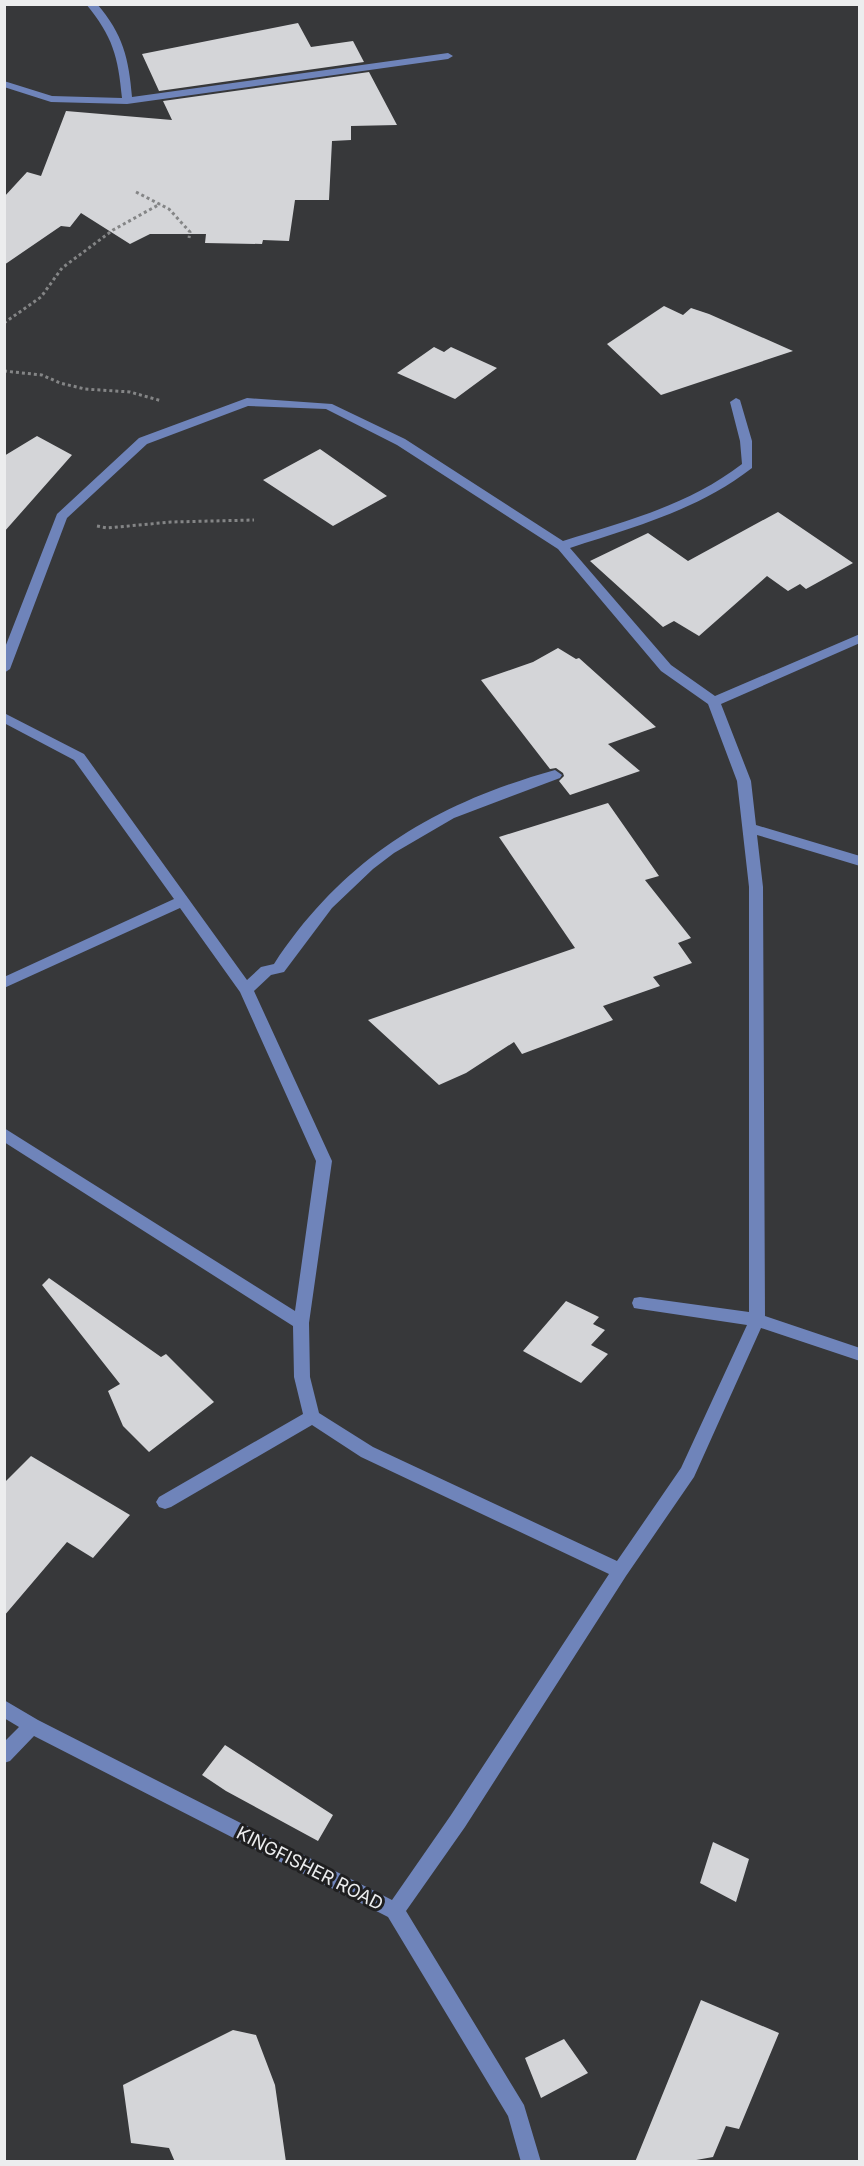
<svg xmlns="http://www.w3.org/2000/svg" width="864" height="2166" font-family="Inter,sans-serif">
	<rect width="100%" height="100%" fill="#37383a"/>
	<path fill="#d4d5d8" d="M298,23L311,47L353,41L364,62L159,91L142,54Z
		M369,72L397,125L351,126V140L332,141L329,200H295L289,241L263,240L262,244L205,243L206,234H150L130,244L81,213L70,227L61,226L4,265V197L27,172L41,176L66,111L172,120L163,101Z
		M664,306L683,315L691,308L709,314L793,351L661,395L607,344Z
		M434,347L444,352L451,347L497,368L455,399L397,373Z
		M37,436L72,455L4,532V456Z
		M320,449L387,496L333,526L263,480Z
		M778,512L853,563L806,589L800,584L788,591L767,576L699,636L674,621L663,627L590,561L648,533L688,561Z
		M558,648L576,659L579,658L656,727L608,744L640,771L570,795L559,781L564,776L563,773L556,768L550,769L481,680L533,662Z
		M608,803L659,876L645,880L691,938L678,943L692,963L653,977L660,986L603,1006L613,1020L522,1054L514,1042L466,1073L439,1085L368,1020L575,948L499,837Z
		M49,1278L161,1357L166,1354L214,1402L149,1452L123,1426L108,1391L120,1384L42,1285Z
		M566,1301L599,1317L593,1324L605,1330L591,1345L608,1354L581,1383L523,1351Z
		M31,1456L130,1515L93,1558L67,1542L4,1616V1483Z
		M225,1745L333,1815L318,1841L226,1791L202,1775Z
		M713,1842L749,1859L736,1902L700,1883Z
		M701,2000L779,2033L739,2129L726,2126L713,2157L685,2162H635Z
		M233,2030L256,2035L275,2085L286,2162H175L169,2148L131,2143L123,2085Z
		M564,2039L588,2073L541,2098L525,2058Z"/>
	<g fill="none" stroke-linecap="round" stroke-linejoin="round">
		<path stroke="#848586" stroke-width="3" stroke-dasharray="3 3" stroke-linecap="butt" d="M136,192L169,209L190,232L189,238
			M4,323L41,297L62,268L113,230L160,204
			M4,371L42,375L60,383L85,389L130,392L162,401
			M97,526L107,528L171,522L254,520"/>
		<path fill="#6f84ba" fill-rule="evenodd" d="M86,4H97C123,34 129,59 132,97L448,53L453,56L448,59L127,104L51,102L4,87V81L52,96L122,98C118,56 113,37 86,4Z
			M247,398L332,404L405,439L563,541C626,521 689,505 742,464L740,441L730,402L736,398L740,400L752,441V468C696,511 636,526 570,548L671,665L715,696L860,634V643L721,704L751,781L756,825L860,856V866L757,835L763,887L765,1316L860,1348V1361L761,1328L694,1477L626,1576L465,1827L406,1911L524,2105L541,2162H521L508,2116L388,1917L34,1736L10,1761L4,1763V1742L19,1727L4,1718V1700L38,1720L392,1900L451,1815L609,1574L361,1457L312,1425L171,1507L165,1509L159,1507L156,1502L159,1497L303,1414L294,1377L293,1326L4,1142V1128L295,1311L316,1161L240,992L180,908L4,988V977L174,899L74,760L4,723V713L84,754L247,980L261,967L274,964C344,858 434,804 555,770L562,775L560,778L454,818L394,853L373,869L332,908L284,972L271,975L254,991L332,1161L309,1323L310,1377L319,1413L373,1447L617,1561L681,1468L747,1325L640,1309L634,1308L632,1303L634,1298L640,1297L749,1312V887L737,781L708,704L661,671L558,549L397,445L326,409L248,406L147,444L67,518L10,669L4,673V650L57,514L139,438Z"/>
	</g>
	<g text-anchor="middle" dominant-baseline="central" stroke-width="6" stroke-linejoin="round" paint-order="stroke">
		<g font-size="18" fill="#ecedee" stroke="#1f1f20">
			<text transform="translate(310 1868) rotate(27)">KINGFISHER ROAD</text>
		</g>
	</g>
	<rect width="864" height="2166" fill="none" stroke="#ecedee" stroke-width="12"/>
</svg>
